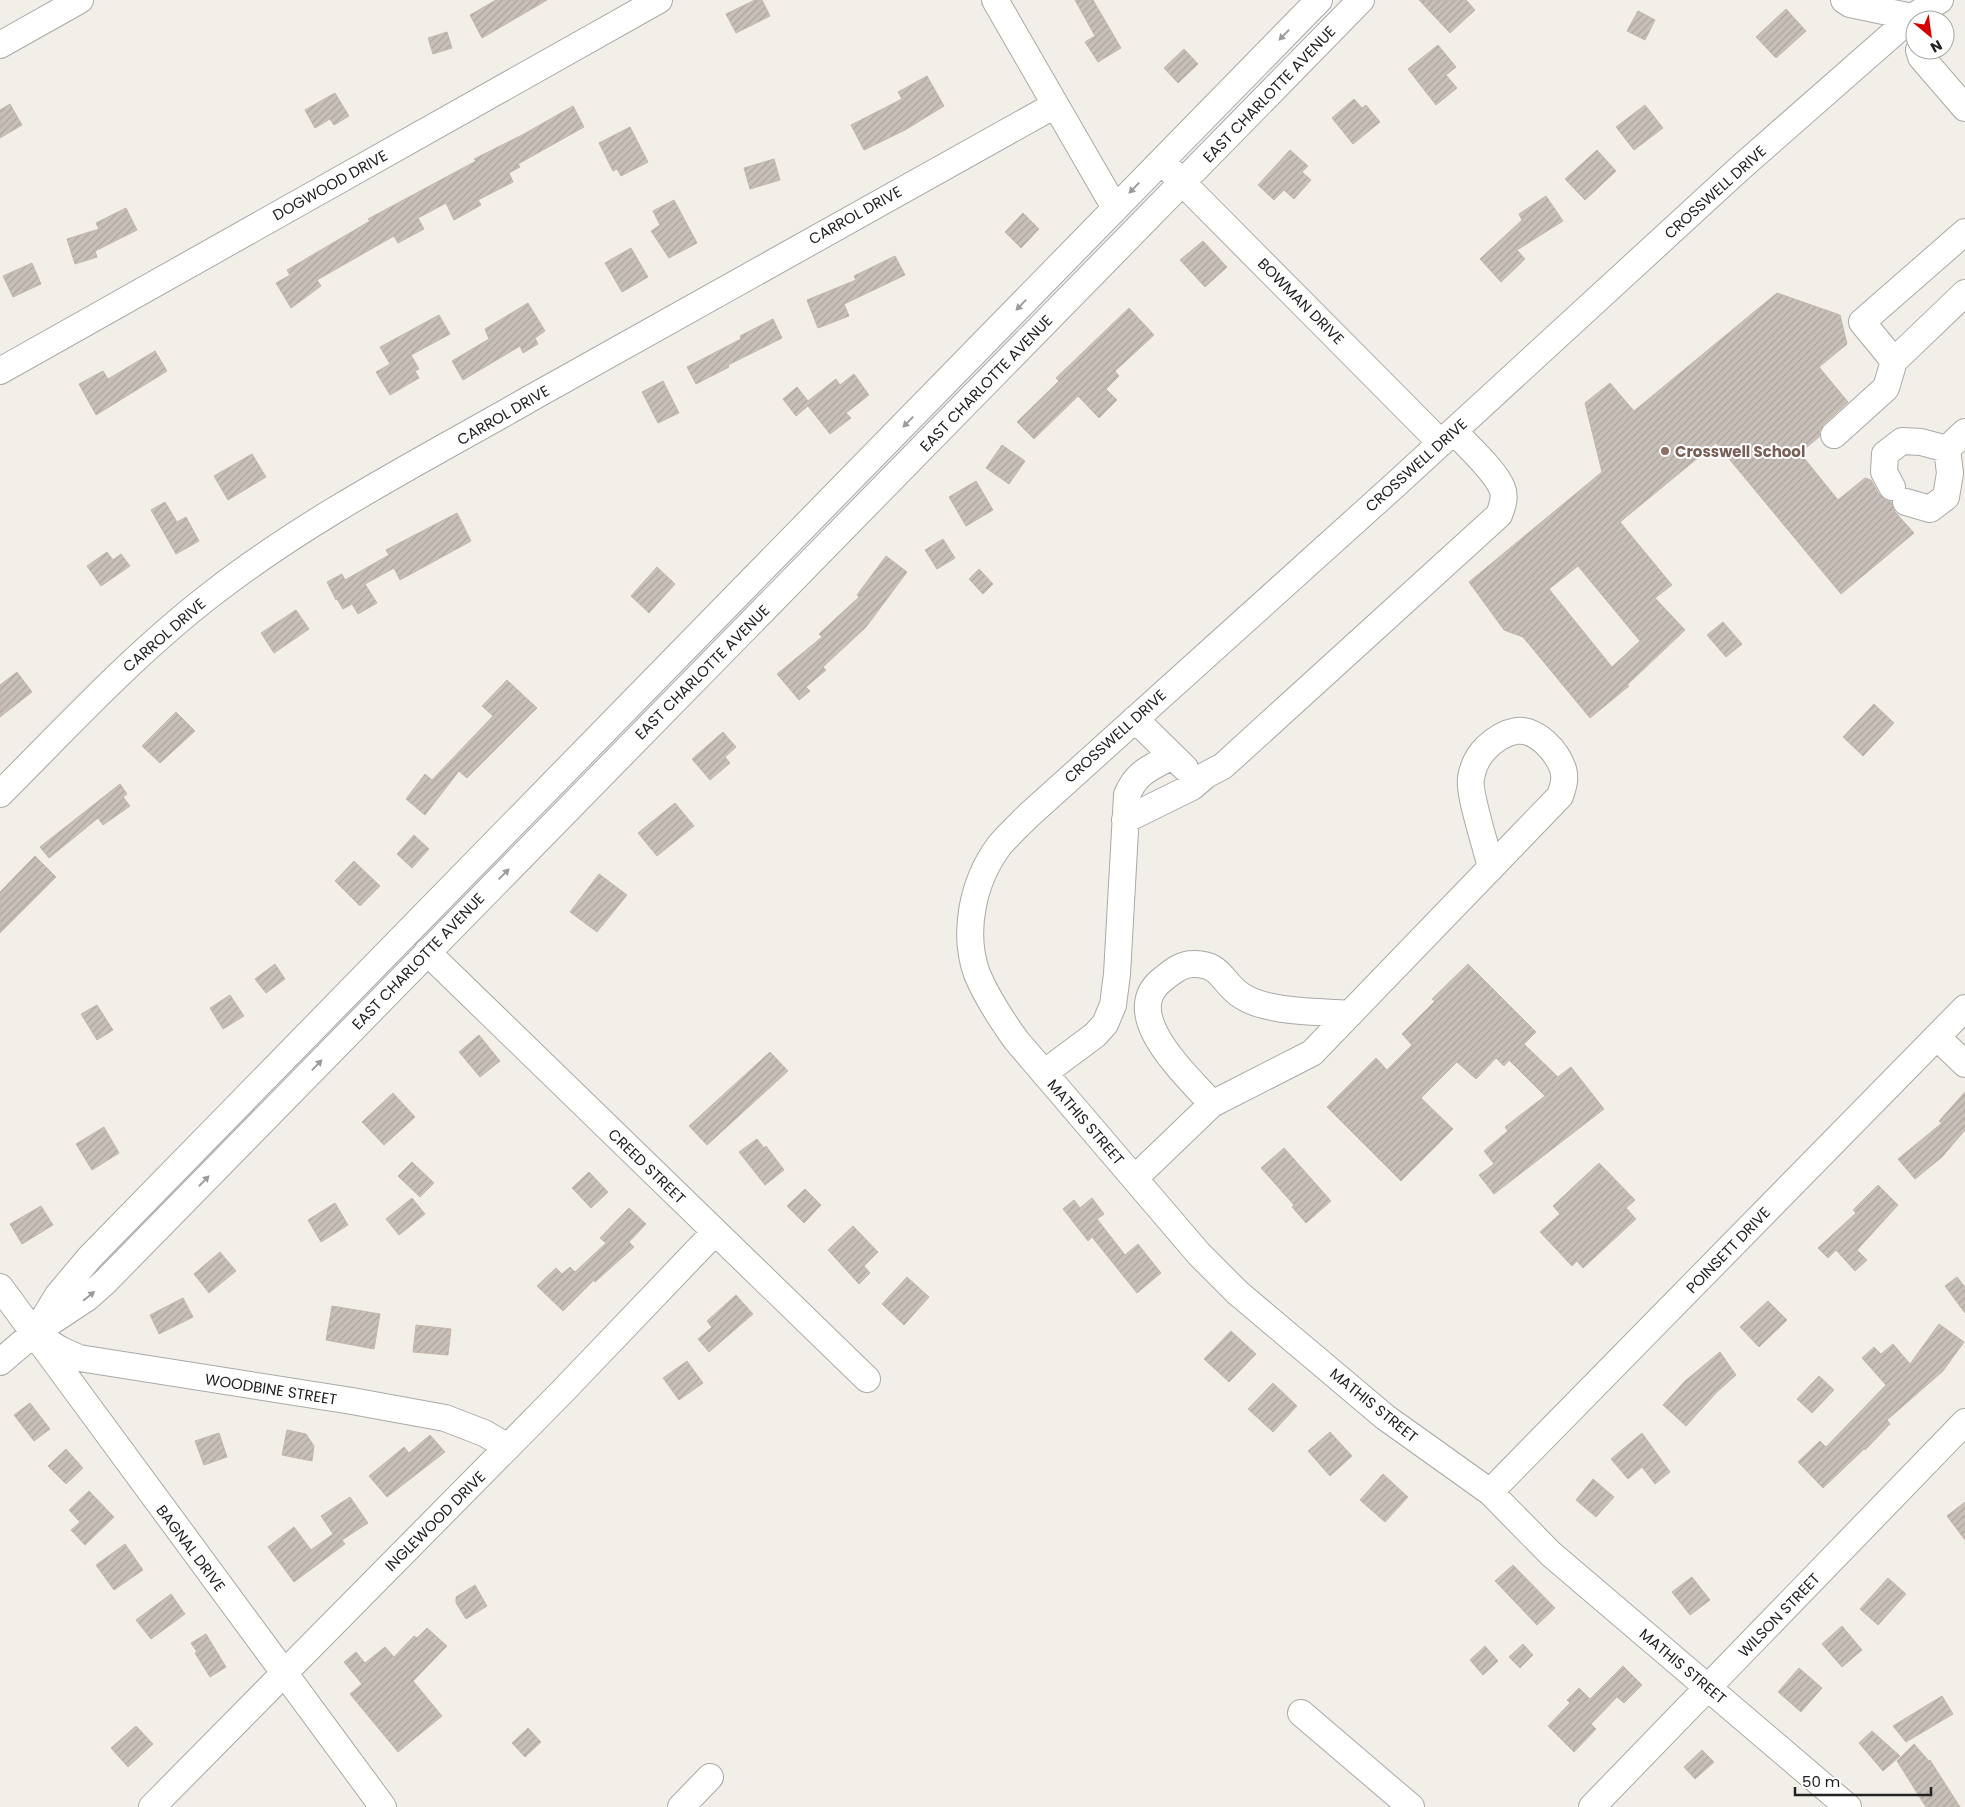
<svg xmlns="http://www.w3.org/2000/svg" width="1965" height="1807" font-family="Poppins,sans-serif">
	<defs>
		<pattern id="building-hatch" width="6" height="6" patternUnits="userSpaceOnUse" patternTransform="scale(1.25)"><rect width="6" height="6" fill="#c7bfb8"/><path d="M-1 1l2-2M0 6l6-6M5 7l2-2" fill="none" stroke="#aba49e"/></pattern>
	</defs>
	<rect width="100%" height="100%" fill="#f2efe9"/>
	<path fill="url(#building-hatch)" stroke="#c4b6ab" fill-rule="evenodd" d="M496,0H547L482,38L470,15Z
		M755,0H762L770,16L736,33L726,14Z
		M1075,0H1093L1121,48L1098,62L1085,42L1095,36Z
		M1419,0H1466L1475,10L1450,33Z
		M1786,9L1806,31L1776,58L1756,37Z
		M1638,11L1655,20L1645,40L1627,31Z
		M447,32L452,48L433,54L428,38Z
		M1438,45L1456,67L1446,75L1457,88L1436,105L1408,69Z
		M1184,49L1198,64L1178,83L1164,68Z
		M927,76L944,106L905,130L864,150L851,125L902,99L898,92Z
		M335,93L349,116L334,125L330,119L315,128L305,110Z
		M1354,99L1362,108L1366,105L1380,122L1353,144L1332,118Z
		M10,104L22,125L0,138V110Z
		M1645,105L1663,128L1634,150L1616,127Z
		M573,106L584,127L518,164L520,167L509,173L513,182L478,200L481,205L454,220L446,203L418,218L424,229L398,243L394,236L317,280L321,286L291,308L276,283L290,275L287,270L370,221L368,219L476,161L474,159L524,134Z
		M630,127L648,162L621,176L617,169L613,171L599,143Z
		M1290,150L1308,166L1302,172L1311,180L1294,199L1284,190L1274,200L1258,185Z
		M1597,150L1616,171L1585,200L1565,179Z
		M774,159L780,180L750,189L744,168Z
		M1546,196L1563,221L1517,250L1525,259L1501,282L1480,259L1522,220L1519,214Z
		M674,200L697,243L669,258L651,231L660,225L653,211Z
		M126,208L137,230L95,251L97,257L75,264L67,239L99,229L96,223Z
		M1023,213L1039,229L1021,248L1005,232Z
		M1203,241L1227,267L1205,287L1180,260Z
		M631,248L648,277L622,292L605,263Z
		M895,256L905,275L844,304L849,316L818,328L807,300L856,280L854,276Z
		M32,263L41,284L13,297L3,276Z
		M1777,293L1840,315L1847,344L1819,367L1848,402L1824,424L1820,430L1819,437L1800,453L1838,500L1865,478L1871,480L1879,494L1885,500L1891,502L1895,512L1914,533L1841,594L1716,443L1620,522L1672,585L1655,598L1685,630L1627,685L1629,686L1590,718L1523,637L1504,630L1469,582L1602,472L1585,403L1610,383L1634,411ZM1578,566L1640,641L1612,667L1549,589Z
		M528,303L545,331L535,338L538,344L523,353L520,346L463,380L452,361L489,339L485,329Z
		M1129,308L1154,335L1115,371L1119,376L1106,389L1117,400L1099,418L1078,396L1034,439L1017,422L1059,381L1056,378Z
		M439,315L450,334L411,355L419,369L415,371L419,378L390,395L376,372L390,364L380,347Z
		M773,319L782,338L728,365L729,367L696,384L687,367L741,339L740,336Z
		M155,351L167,371L96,415L79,384L103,371L108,379Z
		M854,374L869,395L846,413L851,418L830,434L808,406L796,416L783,399L797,387L808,401L836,379L840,385Z
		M663,381L679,413L658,423L642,392Z
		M1002,445L1025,461L1009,484L986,468Z
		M252,454L266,477L228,500L214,476Z
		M976,481L993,510L966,526L949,497Z
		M165,502L177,522L186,517L199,541L176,554L151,510Z
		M457,513L471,541L400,580L394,568L365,584L377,603L358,614L352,604L343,609L337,599L336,600L327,582L342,574L345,580L389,555L386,550Z
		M943,539L955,558L937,569L925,550Z
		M107,552L113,560L121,554L130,566L101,586L87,566Z
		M886,556L907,572L866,627L823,667L826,670L806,687L810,691L799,700L777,674L822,637L819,634L859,597L857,595Z
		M657,567L675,584L649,613L631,596Z
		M979,569L993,584L983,594L969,579Z
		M296,610L309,629L274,653L261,633Z
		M1723,622L1742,644L1726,657L1707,635Z
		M17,672L32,692L0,717V685Z
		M507,680L537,708L467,778L459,771L425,815L406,799L425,774L432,780L493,716L482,706Z
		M1874,704L1894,723L1863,756L1843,737Z
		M176,712L195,731L160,763L142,746Z
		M723,732L736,747L725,757L730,763L710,780L692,759Z
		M120,784L127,794L123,797L130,806L103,825L98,818L49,858L40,847Z
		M675,803L694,826L657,856L638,833Z
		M414,835L429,849L412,868L397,854Z
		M35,856L56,877L0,933V892Z
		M354,861L380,886L360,906L335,881Z
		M599,874L627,895L597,932L570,912Z
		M275,964L285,979L266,993L255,979Z
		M1468,964L1536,1032L1524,1044L1558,1077L1571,1067L1604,1109L1494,1194L1479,1175L1494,1164L1484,1151L1508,1131L1505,1127L1545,1096L1509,1060L1504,1066L1496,1058L1476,1079L1457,1062L1421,1098L1453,1129L1401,1181L1327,1107L1376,1058L1387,1070L1412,1045L1402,1034L1435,1001L1432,999Z
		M230,995L244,1016L223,1029L210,1008Z
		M97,1005L113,1030L97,1040L81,1014Z
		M479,1035L500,1061L480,1077L459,1052Z
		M770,1052L788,1071L707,1145L689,1126Z
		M1965,1092V1130L1942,1157L1915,1179L1898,1159L1942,1123L1939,1121Z
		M393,1093L415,1117L384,1145L362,1122Z
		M104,1127L119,1153L92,1170L76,1144Z
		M757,1139L764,1148L766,1146L784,1170L765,1185L739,1152Z
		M1284,1148L1331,1201L1306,1223L1292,1207L1294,1205L1261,1168Z
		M412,1162L434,1183L420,1197L398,1176Z
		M1599,1163L1635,1200L1626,1208L1636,1219L1583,1268L1577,1261L1572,1266L1540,1232L1560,1214L1553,1206Z
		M589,1172L608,1192L591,1208L572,1188Z
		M1878,1185L1898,1205L1857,1250L1867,1260L1855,1271L1836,1250L1828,1258L1818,1248L1856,1213L1853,1210Z
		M805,1189L821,1205L804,1223L787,1206Z
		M412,1198L425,1214L399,1235L386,1219Z
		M1092,1198L1104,1214L1097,1219L1125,1255L1138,1244L1161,1273L1137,1293L1092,1237L1088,1241L1063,1209L1074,1200L1080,1208Z
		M335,1203L348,1225L321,1242L308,1220Z
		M41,1206L53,1225L22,1244L10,1224Z
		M629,1208L646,1224L629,1242L634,1247L595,1282L594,1280L563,1311L537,1286L556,1268L562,1274L570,1267L575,1272L606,1243L600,1238Z
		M853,1226L878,1252L864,1266L870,1273L859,1284L828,1250Z
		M220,1252L236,1271L209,1293L194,1274Z
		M907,1277L929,1297L904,1325L882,1304Z
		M1957,1277L1965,1287V1313L1945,1286Z
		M736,1295L753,1314L709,1352L698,1339L712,1327L707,1321Z
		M183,1298L193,1317L159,1334L150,1315Z
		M1768,1301L1787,1320L1759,1347L1740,1327Z
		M332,1306L380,1314L374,1349L326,1340Z
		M1939,1324L1964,1342L1943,1371L1887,1420L1890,1424L1865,1450L1864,1449L1823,1488L1798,1462L1820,1441L1826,1447L1886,1385L1862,1358L1874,1347L1881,1354L1893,1344L1910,1364Z
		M416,1325L451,1329L448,1355L413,1352Z
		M1231,1331L1256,1354L1229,1382L1204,1359Z
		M1720,1352L1736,1375L1717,1392L1686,1426L1663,1405L1685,1381Z
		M687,1361L703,1383L679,1400L663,1378Z
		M1819,1376L1834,1390L1812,1413L1797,1399Z
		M1273,1383L1297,1406L1273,1432L1248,1409Z
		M30,1403L50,1429L34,1441L14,1415Z
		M287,1430L306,1434L314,1446L312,1461L282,1455Z
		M1330,1432L1352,1456L1330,1476L1308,1451Z
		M219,1433L227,1457L204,1465L195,1441Z
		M1642,1433L1670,1472L1655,1484L1642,1467L1628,1479L1611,1459Z
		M430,1435L445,1452L387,1497L369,1476L404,1447L409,1453Z
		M66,1449L83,1468L66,1484L48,1466Z
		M1383,1474L1408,1497L1385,1522L1360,1500Z
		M1593,1479L1614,1497L1596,1517L1576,1500Z
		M89,1491L114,1517L85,1545L71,1530L80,1522L69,1510Z
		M350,1497L368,1523L342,1540L345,1544L294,1582L268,1547L294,1527L311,1550L333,1534L321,1516Z
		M1965,1502V1540L1947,1516Z
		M125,1544L143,1570L114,1590L96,1565Z
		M1513,1565L1555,1608L1537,1625L1495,1581Z
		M1692,1577L1710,1600L1690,1615L1672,1592Z
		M1888,1578L1906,1594L1878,1625L1860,1609Z
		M475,1585L487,1606L466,1619L456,1603V1597Z
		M171,1594L185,1614L151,1639L136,1620Z
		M1842,1626L1862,1650L1842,1667L1822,1644Z
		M427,1628L447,1646L413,1681L442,1716L398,1752L350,1694L362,1684L344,1662L356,1652L365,1663L385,1647L394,1657L414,1636L417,1638Z
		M206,1634L226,1667L210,1677L195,1653L197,1652L191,1643Z
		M1523,1644L1533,1655L1520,1668L1509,1657Z
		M1485,1646L1498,1661L1483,1675L1470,1660Z
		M1623,1666L1642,1685L1624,1703L1617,1697L1591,1724L1596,1729L1574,1752L1548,1726L1570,1703L1567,1700L1579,1688L1590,1699Z
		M1799,1668L1822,1688L1801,1712L1778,1692Z
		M1942,1696L1953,1714L1906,1742L1893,1726Z
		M136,1726L153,1744L128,1767L111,1748Z
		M528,1728L541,1742L525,1757L512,1743Z
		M1872,1731L1900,1756L1883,1771L1859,1743Z
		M1914,1744L1929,1761L1930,1760L1960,1807H1926L1897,1761Z
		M1702,1750L1714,1762L1695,1779L1684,1767Z"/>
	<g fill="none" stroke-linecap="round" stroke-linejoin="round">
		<defs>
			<path id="minor" d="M995,0L1115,208
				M1844,0L1850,4L1912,17
				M0,45L80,0
				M1919,50L1921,57L1965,108
				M1170,170L1441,443
				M1965,232L1862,322L1894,361L1965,293
				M0,371L659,0
				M1834,435L1886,388L1894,361
				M1892,487L1884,472L1885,454L1902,441L1921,442L1947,449L1965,432
				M1906,502L1930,509L1946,497L1950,473L1947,449
				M1135,719L1185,768
				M0,794C69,725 136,652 213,593C312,516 425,459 533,397C707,299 881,201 1055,105
				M1125,820L1192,787L1206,775L1223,766L1499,515C1502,507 1506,497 1502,488C1494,469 1468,447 1454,431
				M427,952L867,1379
				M1937,1037L1965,1064
				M1044,1073L1095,1035L1105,1024L1113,1005L1117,974L1127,795C1137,771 1151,768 1172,756
				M1212,1104C1188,1076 1117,1014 1163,979C1172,972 1181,964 1193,964C1222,963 1222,984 1242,996C1268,1013 1318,1011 1350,1014
				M1135,1178L1212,1104L1312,1053L1560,796C1563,787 1566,779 1563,769C1557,751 1536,728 1516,731C1504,733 1494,740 1486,748C1478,756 1473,766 1471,778C1468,793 1487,849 1491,868
				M0,1287L383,1807
				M39,1326L58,1295L90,1257L1319,0
				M43,1339L61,1350L79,1358L352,1401L445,1418L484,1433L508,1447
				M0,1362L34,1333L87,1298L105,1282L1361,0
				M1490,1492L1965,1008
				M1301,1713L1411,1807
				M152,1807L561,1393L715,1232
				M681,1807L710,1777
				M1592,1807L1965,1422
				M1848,1807L1551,1554L1490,1492L1385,1417L1238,1293L1199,1254L1016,1040C1001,1019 987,998 977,974C962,932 973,881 999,846C1008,835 1019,825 1029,815L1395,485L1739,169L1912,17L1940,0"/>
		</defs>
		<use href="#minor" stroke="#a9a9a9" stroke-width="28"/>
		<use href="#minor" stroke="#fff" stroke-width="26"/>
	</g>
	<defs><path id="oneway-solid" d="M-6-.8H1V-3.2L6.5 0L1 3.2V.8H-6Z" transform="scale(1.25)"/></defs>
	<g fill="#9c9c9c">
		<use href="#oneway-solid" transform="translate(1284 35) rotate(134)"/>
		<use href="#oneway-solid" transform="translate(1134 188) rotate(134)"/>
		<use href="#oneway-solid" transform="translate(1021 305) rotate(134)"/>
		<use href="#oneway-solid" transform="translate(908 422) rotate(134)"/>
		<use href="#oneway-solid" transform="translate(504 874) rotate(-45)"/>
		<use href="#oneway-solid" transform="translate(317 1065) rotate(-46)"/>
		<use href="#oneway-solid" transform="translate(204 1181) rotate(-46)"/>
		<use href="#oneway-solid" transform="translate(89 1296) rotate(-39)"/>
	</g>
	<circle fill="#8d6e63" stroke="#fff" stroke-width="2" cx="1665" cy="451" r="5"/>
	<g text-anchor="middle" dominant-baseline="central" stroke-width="4" stroke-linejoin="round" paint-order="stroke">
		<g font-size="15" fill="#222" stroke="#fff">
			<text transform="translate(1269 94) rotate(-46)">EAST CHARLOTTE AVENUE</text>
			<text transform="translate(330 185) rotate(-29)">DOGWOOD DRIVE</text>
			<text transform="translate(1715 192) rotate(-42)">CROSSWELL DRIVE</text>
			<text transform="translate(855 215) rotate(-29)">CARROL DRIVE</text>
			<text transform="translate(1301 301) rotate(45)">BOWMAN DRIVE</text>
			<text transform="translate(986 383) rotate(-46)">EAST CHARLOTTE AVENUE</text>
			<text transform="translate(503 415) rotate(-30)">CARROL DRIVE</text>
			<text transform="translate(1416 465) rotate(-42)">CROSSWELL DRIVE</text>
			<text transform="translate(164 635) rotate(-41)">CARROL DRIVE</text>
			<text transform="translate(702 672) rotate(-45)">EAST CHARLOTTE AVENUE</text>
			<text transform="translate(1115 736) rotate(-42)">CROSSWELL DRIVE</text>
			<text transform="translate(418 961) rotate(-46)">EAST CHARLOTTE AVENUE</text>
			<text transform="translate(1086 1122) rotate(49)">MATHIS STREET</text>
			<text transform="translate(647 1166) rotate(44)">CREED STREET</text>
			<text transform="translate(1728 1250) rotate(-46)">POINSETT DRIVE</text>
			<text transform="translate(271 1389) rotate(9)">WOODBINE STREET</text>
			<text transform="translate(1374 1405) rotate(39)">MATHIS STREET</text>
			<text transform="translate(435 1521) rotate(-45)">INGLEWOOD DRIVE</text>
			<text transform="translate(191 1548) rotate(53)">BAGNAL DRIVE</text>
			<text transform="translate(1779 1615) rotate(-46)">WILSON STREET</text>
			<text transform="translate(1683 1666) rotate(40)">MATHIS STREET</text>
		</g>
		<g font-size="15" font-weight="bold" fill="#785e54" stroke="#fff" text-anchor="start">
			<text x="1675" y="451">Crosswell School</text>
		</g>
	</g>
	<g transform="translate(1930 35) rotate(151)"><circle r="24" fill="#ffffff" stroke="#a7a7a7"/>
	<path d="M0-4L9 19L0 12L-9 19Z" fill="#d40000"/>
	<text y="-8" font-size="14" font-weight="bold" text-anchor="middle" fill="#222222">N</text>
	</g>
	<path d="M1795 1787v8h136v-8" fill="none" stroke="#222222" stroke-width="2.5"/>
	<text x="1802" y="1787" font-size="15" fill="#222222" stroke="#ffffff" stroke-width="4" paint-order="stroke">50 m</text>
</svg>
